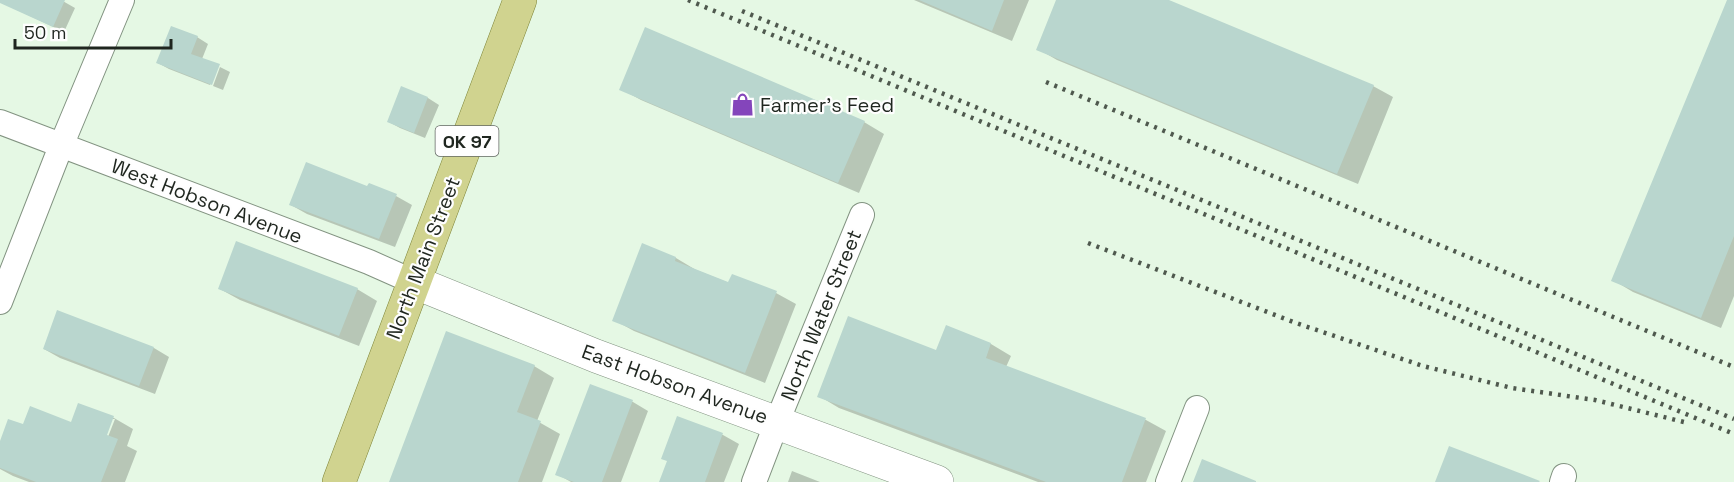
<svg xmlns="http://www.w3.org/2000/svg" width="1734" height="482" font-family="'Space Grotesk',sans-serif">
	<rect width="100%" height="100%" fill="#e5f8e4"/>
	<path fill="#0003" fill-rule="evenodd" d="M12,0H61L75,8L64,32L9,6Z
		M914,0H1029L1012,41Z
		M1058,0H1165L1373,86L1393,97L1358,184L1057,60L1038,49Z
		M1728,0H1734V296L1721,328L1633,292L1613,280Z
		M197,37L208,44L202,59L218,65L210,85L169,69L158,63Z
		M220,67L230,72L223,90L213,86Z
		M402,88L428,98L439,105L425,138L400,128L389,122Z
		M621,89L864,122L884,134L859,193L641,100Z
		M368,188L396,196L412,205L395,247L307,214L291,205Z
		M643,245L676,258L696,270L729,283L776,293L796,304L765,383L634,331L614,320Z
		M220,289H357L377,301L359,346L240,300Z
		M947,327L991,344L1011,356L1006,367L1146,420L1166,431L1146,482H1038L839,408L819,396L937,352Z
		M154,348L169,357L155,394L60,358L44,349Z
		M534,366L554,378L537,421L560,434L542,482H391Z
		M591,386L633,402L648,411L621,482H571L557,474Z
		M79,405L114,418L133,429L127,446L137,451L125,482H29L13,476L0,469V445L72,424ZM112,419H115L106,442L103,441Z
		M678,418L723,435L739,444L724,482H661L668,461Z
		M792,471L820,482H788Z"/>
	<path fill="#b9d6ce" d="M0,0H65L53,27L0,3Z
		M919,0H1004L992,31Z
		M1056,0H1169L1374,85L1337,174L1036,50Z
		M1727,0H1734V236L1701,318L1611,281Z
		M171,26L198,36L191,54L220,64L212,85L156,63Z
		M645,27L865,121L838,183L619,90Z
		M401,86L428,97L414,133L387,122Z
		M306,162L367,186L369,183L397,194L379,239L289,205Z
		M236,241L358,288L339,336L218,289Z
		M642,243L676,257L675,261L728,282L732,274L777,291L745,373L612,321Z
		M57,310L154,347L139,386L43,349Z
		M848,316L936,350L946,325L991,343L986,358L1146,418L1122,482H1046L817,397Z
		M446,331L535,365L517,412L541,421L518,482H389Z
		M590,384L633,400L602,482H574L555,475Z
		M78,403L114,416L107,435L118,439L101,482H36L0,468V441L8,419L23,424L30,406L71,422Z
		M677,416L723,433L705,482H659L667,461L661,459Z
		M1449,446L1540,481L1539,482H1435Z
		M1202,459L1256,481V482H1193Z"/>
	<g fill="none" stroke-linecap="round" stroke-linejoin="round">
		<defs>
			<path id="street" d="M0,122L369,262L414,282
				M0,302L61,146L122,0
				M754,482L777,422L862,215
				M1168,482L1197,408
				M1562,482L1564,476"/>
			<path id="secondary" d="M414,282L596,356L937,482"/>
			<path id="primary" d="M339,482L520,0"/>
		</defs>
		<use href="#street" stroke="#829381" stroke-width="26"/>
		<use href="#secondary" stroke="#829381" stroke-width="34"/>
		<use href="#primary" stroke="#7e8437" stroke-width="34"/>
		<use href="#street" stroke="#fff" stroke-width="24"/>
		<use href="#secondary" stroke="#fff" stroke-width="33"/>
		<use href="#primary" stroke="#d0d38f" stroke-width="33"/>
		<path stroke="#4f594e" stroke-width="4.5" stroke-dasharray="3 6" stroke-linecap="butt" d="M688,0L1734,434
			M742,11L1734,419
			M1046,82L1734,367
			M1088,243L1296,323L1423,366L1512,388L1595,400L1688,423"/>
	</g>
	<defs>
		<symbol id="shop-bare" viewBox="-9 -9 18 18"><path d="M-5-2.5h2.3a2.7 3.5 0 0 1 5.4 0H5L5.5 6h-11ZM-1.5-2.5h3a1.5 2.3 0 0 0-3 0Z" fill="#8445bb" stroke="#fefefe" stroke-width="2.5" paint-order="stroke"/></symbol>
	</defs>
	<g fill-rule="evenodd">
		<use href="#shop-bare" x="726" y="88" width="33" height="33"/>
	</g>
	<g text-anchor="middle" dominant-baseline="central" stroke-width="4.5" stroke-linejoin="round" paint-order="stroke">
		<rect fill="#fefefe" stroke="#626762" stroke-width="1.5" x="435.5" y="126" width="63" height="30" rx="4.5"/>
		<g font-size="18" font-weight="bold" fill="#1f261f">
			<text x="467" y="141">OK 97</text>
		</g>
		<g font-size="20" fill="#1f261f" stroke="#fefefe" text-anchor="start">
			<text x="760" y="105">Farmer's Feed</text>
		</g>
		<g font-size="20" fill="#1f261f" stroke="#fefefe">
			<text transform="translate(207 201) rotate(21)">West Hobson Avenue</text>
			<text transform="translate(423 258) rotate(-69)">North Main Street</text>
			<text transform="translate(821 315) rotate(-68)">North Water Street</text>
			<text transform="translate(675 384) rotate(20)">East Hobson Avenue</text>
		</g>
	</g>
	<path d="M15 39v9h156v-9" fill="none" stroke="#1f261f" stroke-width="3"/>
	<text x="24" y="39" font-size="18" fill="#1f261f" stroke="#fefefe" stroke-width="4.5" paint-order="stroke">50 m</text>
</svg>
